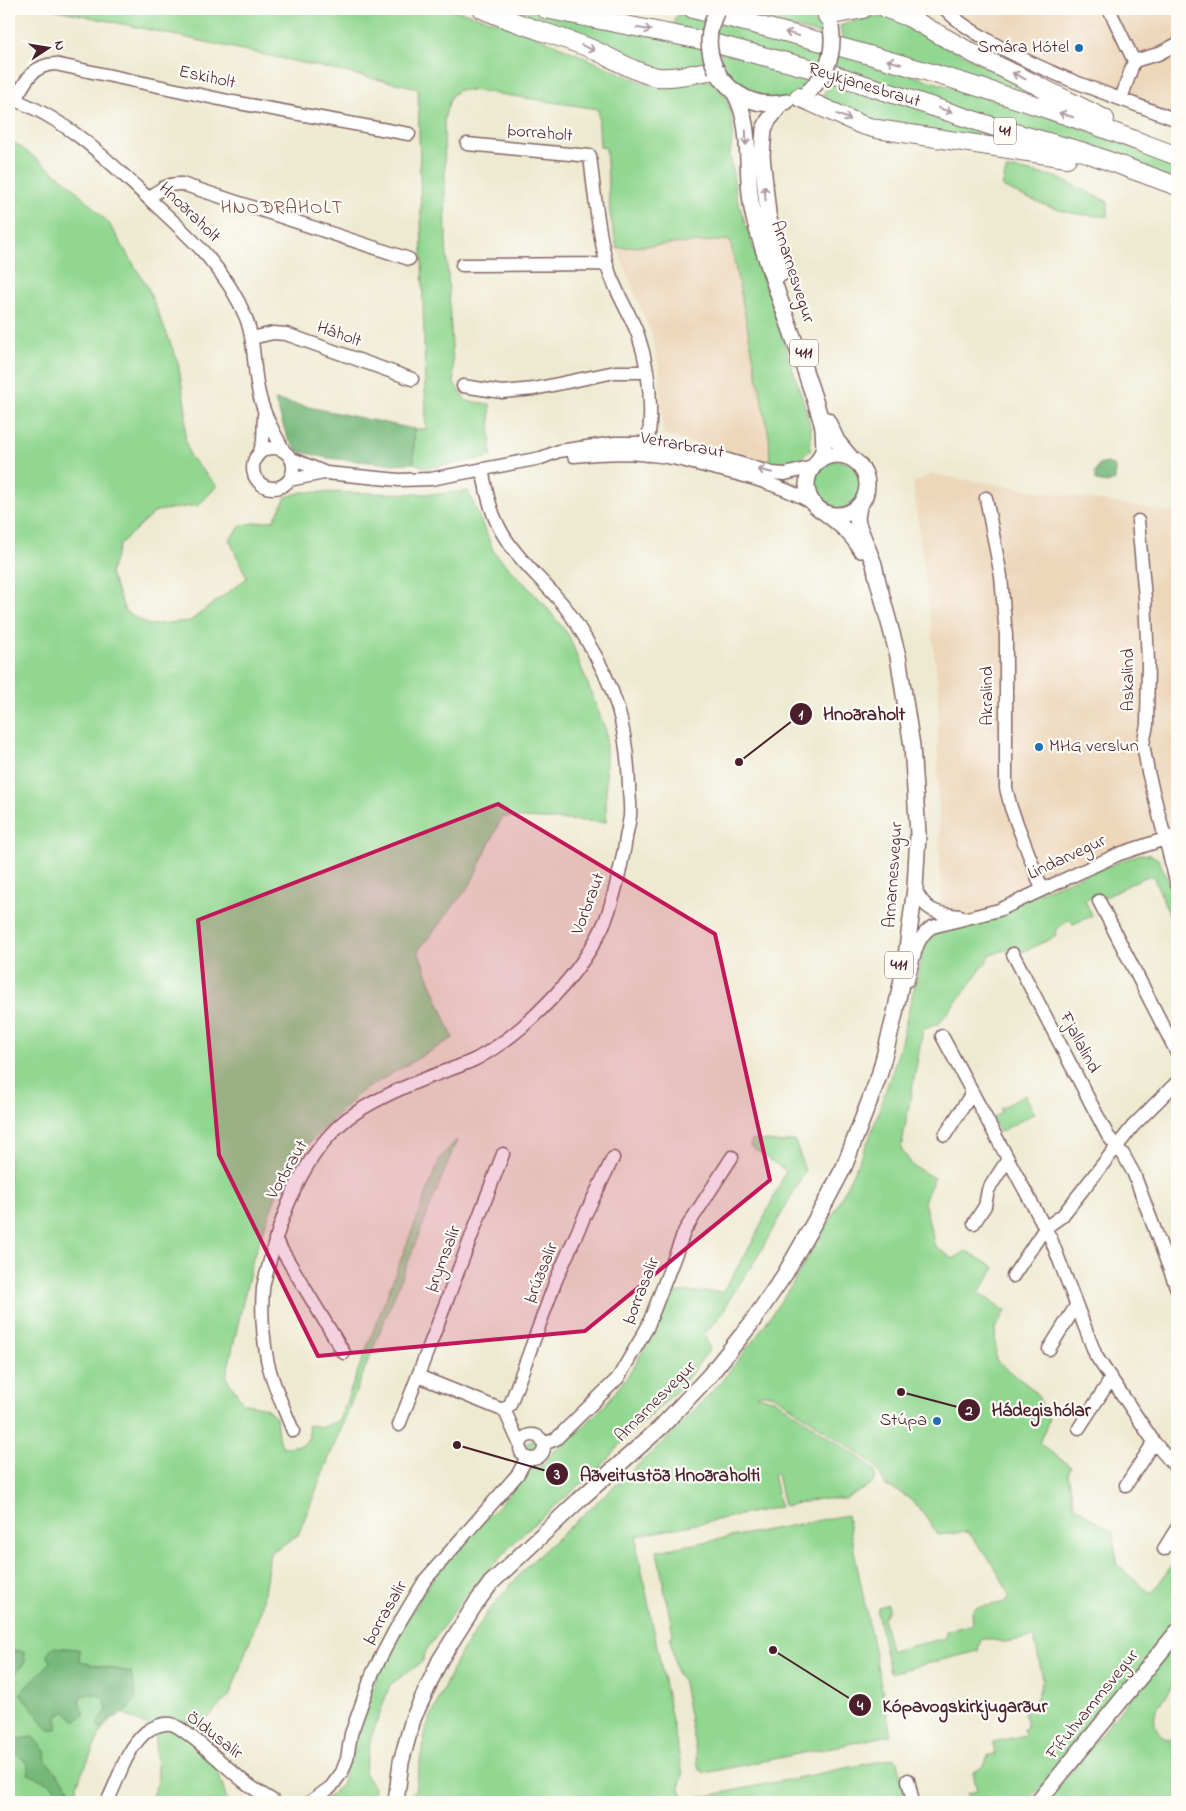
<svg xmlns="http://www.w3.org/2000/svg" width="1186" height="1811" font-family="'Indie Flower',sans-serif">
	<rect width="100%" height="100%" fill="#fdfcf7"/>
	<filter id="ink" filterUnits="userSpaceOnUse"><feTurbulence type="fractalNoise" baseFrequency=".02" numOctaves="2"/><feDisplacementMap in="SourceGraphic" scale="10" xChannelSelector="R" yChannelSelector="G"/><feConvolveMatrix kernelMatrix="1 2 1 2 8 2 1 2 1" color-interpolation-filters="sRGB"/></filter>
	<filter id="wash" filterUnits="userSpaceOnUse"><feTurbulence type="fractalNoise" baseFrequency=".0096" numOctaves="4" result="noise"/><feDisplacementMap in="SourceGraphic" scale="20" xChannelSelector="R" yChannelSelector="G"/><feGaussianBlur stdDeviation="1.12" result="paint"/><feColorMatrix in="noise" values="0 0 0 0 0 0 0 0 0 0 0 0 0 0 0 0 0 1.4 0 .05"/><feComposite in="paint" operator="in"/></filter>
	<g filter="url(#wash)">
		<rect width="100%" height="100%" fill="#eeead1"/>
		<path fill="#edd7bb" d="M940,9H1177V126L971,29Z
			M730,240L769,436L770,458L760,464L697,444L663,435L659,367L651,334L617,248Z
			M931,474L1177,513V840L1128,855L942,929L938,799V685L913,483Z"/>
		<path fill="#91d790" stroke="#6e7b5e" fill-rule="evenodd" d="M53,9H448C519,23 583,59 649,85L670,86L705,80L713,83L726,97L731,113L733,131L730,154L736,195L809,419L811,435L810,450C802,456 798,464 789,469L760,464L770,458L769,436L730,240L617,248L610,214L606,148L600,147L598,109L479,91L459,90L451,96L444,119L446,242L454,383L466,401L490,404L491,457L428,468L414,463V429H426L418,88Z
			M503,9H538L703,42L707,64L686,71L651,68Z
			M738,9H810L822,25L825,35L733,14Z
			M686,13L822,48L1058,120L1177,164V181L675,26C672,17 678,14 686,13Z
			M870,17H883L897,20L1065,107L843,40L840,26L851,22Z
			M720,52L818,76L812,85L789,98L760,100L727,77L722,64Z
			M835,78L1062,153L886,126L832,105L822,96Z
			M9,140L18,145L70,184L108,222L148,288L178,362L186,411L185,438L190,457L217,486L199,505L156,511L120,544L110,573L125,611L149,625L190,621L247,578L229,539L242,525L274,520L286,497L302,492L439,494L468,491L494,552L544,604L569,636L606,731V822L502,817L470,885L418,951L453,1038L360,1092L288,1164L253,1258L226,1377L243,1403L266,1408L276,1417L278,1437L283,1447L303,1445L309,1437L308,1425L324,1427L339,1420L440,1158L457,1140L298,1535L270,1553L262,1607L230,1695L202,1724L228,1802H150L158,1780L154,1730L106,1704L107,1710L97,1724L99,1727L103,1728L77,1784L78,1802H9V1681L25,1662L24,1651H9ZM46,1668L87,1694L83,1695L79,1701L57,1716L21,1693Z
			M1015,169L1056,177L1108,202V216C1066,217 1039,203 1002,187L1006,170Z
			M813 485a24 24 0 1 1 48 0a24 24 0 1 1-48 0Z
			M1140,854L1151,855L1159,860L1177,902V933L1153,876L1142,878L1102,899L1098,893L1085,900L1092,916L1073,924L1070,919L1056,930L1055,937L1020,953L1016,946L991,955L966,990L939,1023L923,1030L901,1149L913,1166L934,1178L924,1202L935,1246L953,1259L966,1251L995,1268L979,1293L1006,1311L995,1328L996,1360L1036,1392L1049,1420L1039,1443L1071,1467L1068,1474L1074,1505L1098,1523L1113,1532L1117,1565L1151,1594L1175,1561L1177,1541V1624L1052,1776L1027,1802H966L969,1801L967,1793L977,1791L973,1772L984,1766L988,1756L995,1755L993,1742L1025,1735L1023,1729L1027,1728L1024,1711L1034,1706L1043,1679L1034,1637L1005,1642L981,1638L978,1651L890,1673L877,1612L879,1607L888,1604V1611L883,1617L891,1651L945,1638L946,1631L973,1624L972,1611L975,1608L1007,1602L1009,1596C1000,1571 984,1552 968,1532L938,1535C922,1510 914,1497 886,1486L875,1465L774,1395L761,1394L756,1396L774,1399L871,1466L875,1472L876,1477L872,1484L845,1499H819L784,1506L777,1474H773L780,1507L637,1536V1547L683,1775C678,1785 679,1798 692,1799L895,1758L898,1761L906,1802H404L415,1790L426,1728L457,1659L489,1610L527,1566L673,1433L721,1382L759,1333L793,1283L834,1213L870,1137L898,1054L925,943L936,931Z
			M1025,1095L1035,1113L1000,1132L992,1118L1001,1113L1000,1109Z
			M759,1140L783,1143L788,1141H793L796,1143L805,1171L758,1256L727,1303L724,1312L704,1334L710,1349L680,1388L624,1440L600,1468L523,1533L468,1592L427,1649L422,1662L390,1685L371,1738L364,1772L374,1788L372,1802H321L333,1794L341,1784L370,1691L393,1642L431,1581L476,1528L504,1500L526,1474L532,1469L541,1466L545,1462L555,1450L582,1428L605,1405L630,1373L648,1342L667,1292H723L753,1241L786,1171L750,1146L751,1141Z
			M526 1447a6 6 0 1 1 12 0a6 6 0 1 1-12 0Z
			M847,1515L891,1735L705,1773L699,1769L682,1678L677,1674L670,1638L673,1634L657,1551Z
			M1177,1640C1177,1650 1180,1672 1176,1679C1169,1696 1146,1711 1158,1731C1163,1738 1168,1741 1177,1741V1802H1157L1156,1800L1153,1802H1048L1055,1791Z"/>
		<path fill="#74b87a" stroke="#5f6c52" d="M275,400L414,429V463L392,464L327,458L298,451L287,437Z
			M1108,463L1115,467V480L1107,483L1096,481L1095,473L1099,465Z
			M53,1647L79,1649L80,1662L131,1672L136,1698L126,1712L113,1718L103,1728L99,1727L97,1724L107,1710L104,1698L96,1694L83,1695L79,1701L84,1715L76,1721L65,1712L57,1716V1730H49L20,1693L51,1662L47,1655Z
			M9,1651H24L25,1662L9,1681Z
			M33,1737L45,1751L46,1761L69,1787L64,1796L67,1802H51L56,1791L50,1783L28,1774V1764L11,1749L17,1739Z"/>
	</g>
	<g filter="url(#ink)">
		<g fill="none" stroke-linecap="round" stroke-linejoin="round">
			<defs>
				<path id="minor" d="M945,9C958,23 975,32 991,42C1050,76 1114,96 1177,120
					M1109,9L1134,61L1121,99
					M1134,61L1158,54L1177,44
					M9,98C65,117 107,159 149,199C188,235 226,268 246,318C255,341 253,365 258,389C262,411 273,431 284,451
					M15,100C25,82 32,65 55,64L233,102L409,134
					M467,144L590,156C594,190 598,232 607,265C614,290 629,311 638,335C647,361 651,393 650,421C650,432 647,444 646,455
					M149,199C159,189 168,183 182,184L409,259
					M462,265L607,264
					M252,338L273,333L286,334L412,379
					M463,386L502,392L534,389L615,372H646
					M253 468a20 20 0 1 1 40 0a20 20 0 1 1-40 0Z
					M259,454L263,442L264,415
					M574,456C607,452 640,452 673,458C690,462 708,467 725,471C754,478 785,487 811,502
					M290,458L326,473L399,480L431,479L541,458L559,451L615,443H647L674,448L718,457L772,473L785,474L813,467
					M289,480L324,473
					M986,498L1001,576L1006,636V788L1011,808L1042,889
					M1138,521L1145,598L1148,662L1147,725L1143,744L1148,772L1177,885
					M915,888C924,911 937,914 960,916
					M1099,901L1177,1053
					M1013,954L1108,1136L1123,1154L1134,1174L1177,1289
					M908,980C913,962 915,937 932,927L999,910L1119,854L1177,835
					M942,1036L1051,1239L1096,1356L1154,1442L1177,1469
					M945,1135L972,1093
					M974,1223L985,1206L988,1190L1008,1159
					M275,1239L344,1353
					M1013,1276L1045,1228L1062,1216L1133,1126L1177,1082
					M1049,1349L1076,1306
					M418,1376L500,1409H504
					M504,1409L510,1405L556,1280L585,1215L613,1158
					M504,1409L520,1445
					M399,1425L503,1154
					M1079,1428L1111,1379
					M293,1431C284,1408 272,1384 267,1359C263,1336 261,1312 263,1289C264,1279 268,1270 270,1260C283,1209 305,1152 348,1118C373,1100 403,1087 432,1076C447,1070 462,1066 476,1059C526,1032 584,972 606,919C615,895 620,870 625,845C626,835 629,825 630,816C631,806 629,796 629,786C627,727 616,687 584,636C578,626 572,616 565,607C544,581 512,555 498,525C489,507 486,488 482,469
					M520 1447a12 12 0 1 1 24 0a12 12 0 1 1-24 0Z
					M544,1444L556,1439L618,1378L647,1328L685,1230L732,1157
					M1126,1485L1154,1442
					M1164,1549L1177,1528
					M908,1780L913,1802
					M107,1802C119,1779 125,1750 146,1732C152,1727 163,1723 171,1724C185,1727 231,1772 246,1783C255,1790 265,1796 275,1802
					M310,1802L331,1787L342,1772L347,1759L351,1734L373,1672L395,1630L425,1580L518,1474L526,1459"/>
				<path id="major" d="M716,70C730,95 758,109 786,102
					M734,92C755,129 743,176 754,218C773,289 803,357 823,427L824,449L818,461
					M781,274L768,214L762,156L764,129L768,121L782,103
					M827,420L837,441L851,458
					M807 485a30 30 0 1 1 60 0a30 30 0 1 1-60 0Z
					M825,513C840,524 852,534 861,550
					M396,1802L401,1762L413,1719L440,1660L476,1603L491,1583L578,1501L660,1428L709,1376L750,1325L785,1274L824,1205L844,1167L879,1076L894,1018L905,964L915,888L918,834L912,746L898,656L877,578L874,564L858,524L857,518L859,506
					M1038,1802L1177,1632"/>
				<path id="highway" d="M482,9C516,24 552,34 587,47C610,56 634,73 658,77C678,79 696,72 716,70
					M545,9L701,40L832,74L1004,130L1084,152L1177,186
					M693,9C820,40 947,75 1071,117C1107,129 1142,143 1177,156
					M887,9L908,17L974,54L1105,119
					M827,16L863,9
					M799,97L862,125L877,129L1067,158"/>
			</defs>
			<use href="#minor" stroke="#836665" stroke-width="15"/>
			<use href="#major" stroke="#836665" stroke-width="18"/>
			<use href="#highway" stroke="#836665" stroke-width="20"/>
			<use href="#minor" stroke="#fff" stroke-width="12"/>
			<use href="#major" stroke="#fff" stroke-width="15"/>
			<use href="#highway" stroke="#fff" stroke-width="18"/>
			<defs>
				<path id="major-bridge" d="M716,70C706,49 707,29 718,9
					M809,91C828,73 835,53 831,27"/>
			</defs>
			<use href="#major-bridge" stroke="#836665" stroke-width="18" stroke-linecap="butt"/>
			<use href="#major-bridge" stroke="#fff" stroke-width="15"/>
		</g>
		<defs><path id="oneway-shaft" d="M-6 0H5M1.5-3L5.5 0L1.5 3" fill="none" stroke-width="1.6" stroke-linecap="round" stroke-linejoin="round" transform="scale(1.25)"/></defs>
		<g stroke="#ae9aa0">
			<use href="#oneway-shaft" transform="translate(644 29) rotate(10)"/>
			<use href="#oneway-shaft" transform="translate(792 34) rotate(-165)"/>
			<use href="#oneway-shaft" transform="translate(588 48) rotate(22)"/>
			<use href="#oneway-shaft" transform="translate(894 62) rotate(-164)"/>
			<use href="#oneway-shaft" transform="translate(1019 76) rotate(-154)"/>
			<use href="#oneway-shaft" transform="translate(945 110) rotate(18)"/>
			<use href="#oneway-shaft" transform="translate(1066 115) rotate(-162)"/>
			<use href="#oneway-shaft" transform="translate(844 117) rotate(23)"/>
			<use href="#oneway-shaft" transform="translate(746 138) rotate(89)"/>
			<use href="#oneway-shaft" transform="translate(765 193) rotate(-95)"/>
			<use href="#oneway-shaft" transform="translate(765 471) rotate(-166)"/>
		</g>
	</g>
	<path fill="#c2185b" fill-opacity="0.2" stroke="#c2185b" stroke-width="4" stroke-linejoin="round" d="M498,804L715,934L770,1180L585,1331L318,1356L219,1155L198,920Z"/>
	<g fill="#1f6fb2" stroke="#fdfcf7" stroke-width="2">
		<circle cx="1079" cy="48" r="5"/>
		<circle cx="1039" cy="747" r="5"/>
		<circle cx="937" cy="1421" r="5"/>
	</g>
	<g text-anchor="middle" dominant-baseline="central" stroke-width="4.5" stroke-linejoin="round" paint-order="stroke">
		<g fill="#fdfcf7" stroke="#806168" stroke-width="1">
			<rect x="994" y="117.5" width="22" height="27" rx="4"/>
			<rect x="790" y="339.5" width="28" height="27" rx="4"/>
			<rect x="885" y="951.5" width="28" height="27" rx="4"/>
		</g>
		<g font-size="16" font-weight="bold" fill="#4a1f2b">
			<text x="1005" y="131">41</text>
			<text x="804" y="353">411</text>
			<text x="899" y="965">411</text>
		</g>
		<g font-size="18" fill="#4a1f2b" stroke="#fdfcf7" text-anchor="end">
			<text x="1069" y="48">Smára Hótel</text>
			<text x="1049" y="747" text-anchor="start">MHG verslun</text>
			<text x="927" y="1421">Stúpa</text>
		</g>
		<g font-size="18" fill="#4a1f2b" stroke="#fdfcf7">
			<text transform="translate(207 78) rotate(12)">Eskiholt</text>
			<text transform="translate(864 86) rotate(17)">Reykjanesbraut</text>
			<text transform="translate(540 134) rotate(5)">Þorraholt</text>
			<text transform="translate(189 213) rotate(44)">Hnoðraholt</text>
			<text transform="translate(792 272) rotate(72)">Arnarnesvegur</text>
			<text transform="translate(339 335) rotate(20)">Háholt</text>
			<text transform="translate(682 446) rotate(10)">Vetrarbraut</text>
			<text transform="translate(1129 680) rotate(-90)">Askalind</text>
			<text transform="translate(988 696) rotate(-90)">Akralind</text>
			<text transform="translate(1067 858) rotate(-25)">Lindarvegur</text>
			<text transform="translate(894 875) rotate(-86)">Arnarnesvegur</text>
			<text transform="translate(589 904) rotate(-69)">Vorbraut</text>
			<text transform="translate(1079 1043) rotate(62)">Fjallalind</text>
			<text transform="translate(288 1170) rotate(-60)">Vorbraut</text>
			<text transform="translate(444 1259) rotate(-69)">Þrymsalir</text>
			<text transform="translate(542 1273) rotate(-68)">Þrúðsalir</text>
			<text transform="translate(642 1291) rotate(-68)">Þorrasalir</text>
			<text transform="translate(656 1402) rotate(-45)">Arnarnesvegur</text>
			<text transform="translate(386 1613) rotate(-60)">Þorrasalir</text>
			<text transform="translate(1093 1705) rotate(-51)">Fífuhvammsvegur</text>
			<text transform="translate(214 1736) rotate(38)">Öldusalir</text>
		</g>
		<g font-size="19" letter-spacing="1" fill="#7a4d45" stroke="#fdfcf7">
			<text x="282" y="208">HNOÐRAHOLT</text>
		</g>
	</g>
	<path fill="none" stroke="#4a1f2b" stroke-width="2" d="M739 762L801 714M901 1392L969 1410M457 1445L557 1474M773 1650L860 1705"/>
	<g fill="#4a1f2b" stroke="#fdfcf7" stroke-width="2">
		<circle cx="739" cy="762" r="5"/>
		<circle cx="901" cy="1392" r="5"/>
		<circle cx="457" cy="1445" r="5"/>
		<circle cx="773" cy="1650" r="5"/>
		<circle cx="801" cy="714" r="12"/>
		<circle cx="969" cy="1410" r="12"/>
		<circle cx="557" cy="1474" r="12"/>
		<circle cx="860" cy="1705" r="12"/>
	</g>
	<g font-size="15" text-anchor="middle" font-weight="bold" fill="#fff">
		<text x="801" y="719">1</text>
		<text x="969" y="1415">2</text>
		<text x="557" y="1479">3</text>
		<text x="860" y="1710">4</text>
	</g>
	<g font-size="19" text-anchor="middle" font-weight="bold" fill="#4a1f2b" stroke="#fdfcf7" stroke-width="4.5" stroke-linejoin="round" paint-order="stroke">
		<text x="864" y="720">Hnoðraholt</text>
		<text x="1041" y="1416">Hádegishólar</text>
		<text x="670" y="1481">Aðveitustöð Hnoðraholti</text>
		<text x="965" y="1712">Kópavogskirkjugarður</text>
	</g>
	<rect width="1186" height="1811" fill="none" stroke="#fdfcf7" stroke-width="30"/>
	<g transform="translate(48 48) rotate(78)" stroke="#fdfcf7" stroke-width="4" paint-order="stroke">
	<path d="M0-4L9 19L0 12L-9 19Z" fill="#4a1f2b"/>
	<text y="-8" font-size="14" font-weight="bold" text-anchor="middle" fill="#4a1f2b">N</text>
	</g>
</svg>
